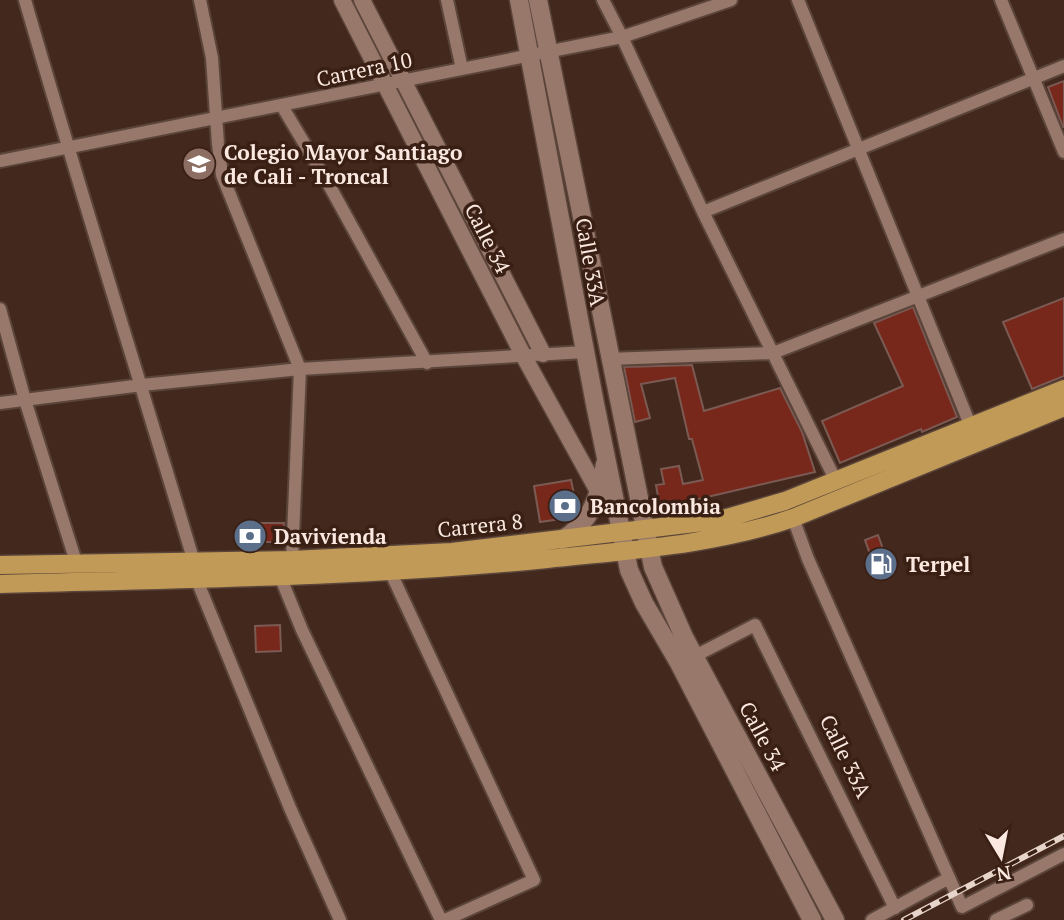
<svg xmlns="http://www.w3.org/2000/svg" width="1064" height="920" font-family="'PT Serif',serif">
	<rect width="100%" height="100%" fill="#43291d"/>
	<path fill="#78281b" stroke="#7b5a53" stroke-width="2" d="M1064,81V127H1063L1048,87Z
		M1064,298V376L1032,389L1003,322Z
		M913,307L957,417L922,432L921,429L840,463L822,421L903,386L874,323Z
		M692,365L704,411L780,388L802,432L815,472L660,508L656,485L664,484L661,469L679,466L683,484L703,480L692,439H689L675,378L641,384L650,418L635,422L624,367Z
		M571,480L575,499L560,519L540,522L534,486Z
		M241,523H284L283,542H241Z
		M878,535L892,574L879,579L865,540Z
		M280,625L281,651L256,652L255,626Z"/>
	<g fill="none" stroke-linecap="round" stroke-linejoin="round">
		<defs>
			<path id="minor" d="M25,0C79,188 138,374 194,562
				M200,0L212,58L218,144L222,175L300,369L292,560
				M447,0L462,69
				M603,0L622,37L703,212L836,481
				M798,0L971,427
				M1001,0L1064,152
				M282,106L329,185L427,363
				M0,161L622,37L731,0
				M703,212L1064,66
				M0,309L25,400L76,562
				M609,359L773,353L1064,239
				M0,403L142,385L300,369L585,352
				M793,518L808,559L962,907L1064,854
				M390,571L534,880L445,920
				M280,576L302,630L441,920
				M196,578L290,808L340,920
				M695,656L755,625L895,908
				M872,920L949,878
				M996,920L1027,905"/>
			<path id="tertiary" d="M342,0L523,355L599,493
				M362,0L543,354"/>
			<path id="secondary" d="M519,0L595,404L629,570L644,603L679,663L812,920
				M538,0L653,567L684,637L835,920
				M562,540C591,522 600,496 605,464"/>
			<path id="primary" d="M0,565L292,560L452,552L720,520L785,501L1064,389
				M0,584C183,579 365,577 547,559C629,550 715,545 793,518L1064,407"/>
		</defs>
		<use href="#minor" stroke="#5b453b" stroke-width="16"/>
		<use href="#tertiary" stroke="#5b453b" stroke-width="19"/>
		<use href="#secondary" stroke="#5b453b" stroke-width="21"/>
		<use href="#primary" stroke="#5b453b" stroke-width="21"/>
		<use href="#minor" stroke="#97786a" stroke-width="12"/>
		<use href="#tertiary" stroke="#97786a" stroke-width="16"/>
		<use href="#secondary" stroke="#97786a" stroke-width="18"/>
		<use href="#primary" stroke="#c09a56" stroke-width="18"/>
		<defs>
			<path id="rail" d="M904,920L1064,836"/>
		</defs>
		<use href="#rail" stroke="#e7d4cb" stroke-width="6"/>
		<use href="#rail" stroke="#391f14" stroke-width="3.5" stroke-dasharray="10" stroke-linecap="butt"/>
	</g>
	<defs>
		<symbol id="school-disc" viewBox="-11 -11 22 22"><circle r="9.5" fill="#8d6e63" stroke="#391f14"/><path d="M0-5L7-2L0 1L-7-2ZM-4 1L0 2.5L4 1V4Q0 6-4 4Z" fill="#fff"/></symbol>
		<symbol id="bank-disc" viewBox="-11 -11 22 22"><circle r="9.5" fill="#5c6f8a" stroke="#391f14"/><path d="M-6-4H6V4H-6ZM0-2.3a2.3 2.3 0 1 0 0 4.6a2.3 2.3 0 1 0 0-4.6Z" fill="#fff"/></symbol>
		<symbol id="fuel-disc" viewBox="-11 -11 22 22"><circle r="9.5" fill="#5c6f8a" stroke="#391f14"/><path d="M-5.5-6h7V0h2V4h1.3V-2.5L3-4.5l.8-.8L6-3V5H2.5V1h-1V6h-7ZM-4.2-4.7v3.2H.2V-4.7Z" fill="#fff"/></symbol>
	</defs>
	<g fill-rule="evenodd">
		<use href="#school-disc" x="180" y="145" width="38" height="38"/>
		<use href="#bank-disc" x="546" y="487" width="38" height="38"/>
		<use href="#bank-disc" x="231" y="517" width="38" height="38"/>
		<use href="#fuel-disc" x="862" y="545" width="38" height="38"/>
	</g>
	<g text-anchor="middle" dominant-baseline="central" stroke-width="7" stroke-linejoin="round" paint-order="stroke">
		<g font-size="21" fill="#fbe9e1" stroke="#391f14">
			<text transform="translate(364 69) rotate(-12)">Carrera 10</text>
			<text transform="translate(488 238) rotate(63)">Calle 34</text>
			<text transform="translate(591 262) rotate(80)">Calle 33A</text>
			<text transform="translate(480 525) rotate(-6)">Carrera 8</text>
			<text transform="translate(763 736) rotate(62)">Calle 34</text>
			<text transform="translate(846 756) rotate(64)">Calle 33A</text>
		</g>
		<g font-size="21" font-weight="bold" fill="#fbe9e1" stroke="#391f14" text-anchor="start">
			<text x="224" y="152">Colegio Mayor Santiago<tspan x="224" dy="24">de Cali - Troncal</tspan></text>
			<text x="590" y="506">Bancolombia</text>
			<text x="274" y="536">Davivienda</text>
			<text x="906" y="564">Terpel</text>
		</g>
	</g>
	<g transform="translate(1001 857) rotate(170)" stroke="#391f14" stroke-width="5" paint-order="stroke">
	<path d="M0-5L12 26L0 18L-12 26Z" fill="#fbe9e1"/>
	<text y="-10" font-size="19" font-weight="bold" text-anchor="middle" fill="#fbe9e1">N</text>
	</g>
</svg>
